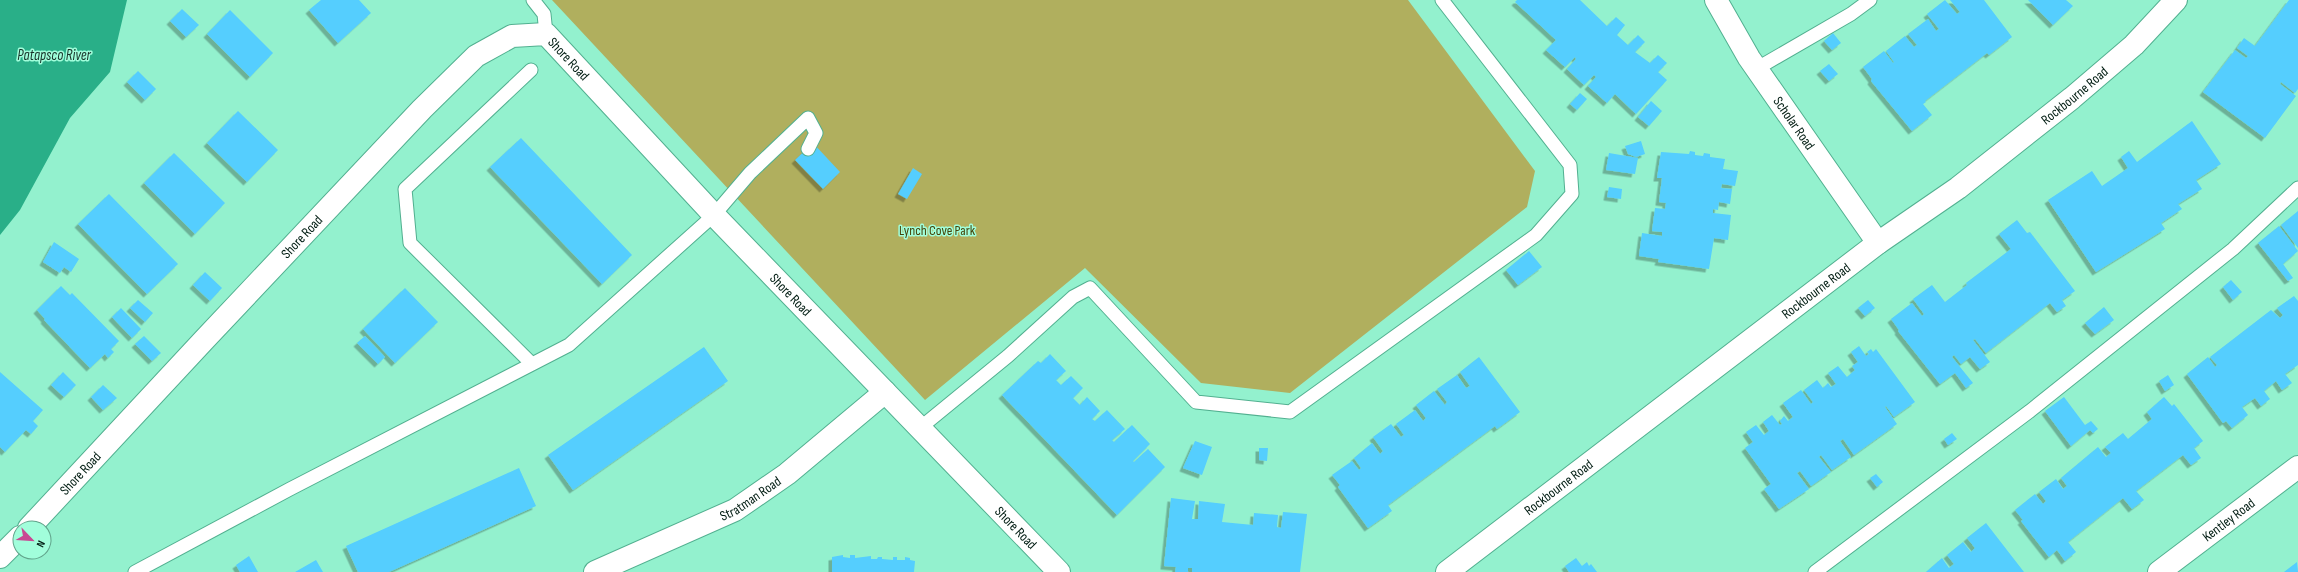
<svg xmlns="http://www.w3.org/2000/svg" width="2298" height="572" font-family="'Sofia Sans Condensed',sans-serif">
	<defs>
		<filter id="shadow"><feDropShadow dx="-3.5" dy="3.5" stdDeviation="0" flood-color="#0004"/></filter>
	</defs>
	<rect width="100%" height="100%" fill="#93f1ce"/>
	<path fill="#b0af5e" d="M552,0H1408L1535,171L1527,207L1290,393L1201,383L1085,268L925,400Z"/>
	<path fill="#29af88" d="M0,0H127L110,72L70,118L20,210L0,235Z"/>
	<path fill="#54cefe" filter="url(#shadow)" d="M321,0H359L371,13L338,43L309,10Z
		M1517,0H1580L1607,26L1616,17L1625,25L1617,35L1628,45L1638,35L1645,42L1635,52L1650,63L1658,55L1667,63L1658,72L1667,80L1636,114L1615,94L1607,103L1588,86L1596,77L1594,75L1584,85L1567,69L1576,59L1575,57L1565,67L1546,50L1556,40L1515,2Z
		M1945,0L1957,14L1960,12L1950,0H1984L2012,37L1989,55L1987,53L1925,101L1926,102L1923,104L1932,115L1912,131L1871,81L1872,79L1863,67L1884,51L1893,63L1894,62L1886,51L1905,36L1914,47L1917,45L1908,34L1928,19L1936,31L1939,29L1927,14Z
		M2028,0H2066L2073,6L2053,25Z
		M2289,0H2298V89L2295,93L2281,82L2280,84L2296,96L2265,138L2203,92L2235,50L2246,58L2248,56L2237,48L2244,38L2255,46Z
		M182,9L199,25L186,37L170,21Z
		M230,10L273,53L250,77L207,34Z
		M1833,33L1841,43L1832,50L1824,41Z
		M1829,64L1838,74L1829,81L1820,71Z
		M138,71L156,89L145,100L127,82Z
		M1580,93L1587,99L1577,110L1570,104Z
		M1651,101L1662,111L1649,126L1638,117Z
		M238,111L278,150L247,182L207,143Z
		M2192,121L2221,164L2196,180L2202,189L2178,204L2182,209L2161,223L2165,229L2096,272L2048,200L2092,171L2102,186L2128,168L2121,157L2129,151L2137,162Z
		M521,138L632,255L602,284L490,167Z
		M1641,141L1645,154L1636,157L1628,154L1625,146Z
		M813,143L840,172L823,189L795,160Z
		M1690,151L1695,152V155L1703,156L1704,153L1710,154V157L1725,159L1723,169L1738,171L1735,186L1722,184L1721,188L1732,189L1730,204L1719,202L1718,210L1713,209V213L1731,215L1728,240L1714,238L1709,269L1658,262L1659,259L1639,256L1642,233L1662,236V232L1652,231L1655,208L1665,209L1666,203L1659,202L1662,178H1657L1661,152L1689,154Z
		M174,153L225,203L195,234L144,183Z
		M1609,153L1638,158L1635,174L1606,170Z
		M913,168L922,174L907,199L898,194Z
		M1609,187L1622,189L1621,199L1607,197Z
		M109,194L178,264L147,294L78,224Z
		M2298,211V248L2281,225Z
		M2017,220L2027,233L2030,232L2075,291L2062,300L2066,306L2057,312L2050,303L1986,353L1975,339L1973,340L1990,362L1980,369L1970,357L1961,364L1954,355L1952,357L1973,383L1966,388L1955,373L1940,384L1898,331L1899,330L1891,319L1912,303L1922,316L1924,314L1913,299L1932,285L1945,302L1967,285L1966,283L2011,249L1999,234Z
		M2279,226L2298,251L2283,264L2293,278L2288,281L2258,243Z
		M54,242L79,259L71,272L64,267L60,273L43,262Z
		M1529,251L1542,267L1518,285L1506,270Z
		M205,272L222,288L210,301L193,285Z
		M2231,280L2242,292L2233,300L2223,287Z
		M61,286L70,295L72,293L119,341L111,349L114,352L108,358L105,354L90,368L44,320L45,319L37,310Z
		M405,288L438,322L395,363L363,329Z
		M2294,296L2298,301V365L2285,374L2292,383L2282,390L2276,381L2264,391L2270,399L2261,406L2255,398L2242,407L2248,415L2232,428L2226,421L2223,423L2187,374L2208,357L2215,367L2217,365L2210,357L2271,310L2280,318L2283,315L2277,308Z
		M138,300L153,313L145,322L130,308Z
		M1868,300L1875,308L1865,316L1858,308Z
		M2104,307L2114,320L2095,334L2085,323Z
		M121,308L141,329L132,338L112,317Z
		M144,336L161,353L152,361L135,344Z
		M365,336L385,357L378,364L357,343Z
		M1859,346L1866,356L1869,354L1867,352L1871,349L1873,352L1876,349L1915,402L1894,417L1886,406L1885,407L1897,424L1854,455L1843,439L1840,441L1851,457L1832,470L1821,455L1819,457L1831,472L1811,486L1800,471L1797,473L1809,489L1779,509L1764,489L1771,484L1745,448L1753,442L1746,432L1756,425L1764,435L1769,431L1763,422L1772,415L1780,425L1782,424L1780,421L1784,416L1788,421L1793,417L1783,403L1801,390L1811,404L1813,402L1804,390L1817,380L1823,388L1828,383L1831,387L1836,384L1828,373L1838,366L1847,377L1855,370L1852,366L1858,362L1851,352Z
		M704,347L728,381L573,490L548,455Z
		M1050,354L1066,371L1056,380L1061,385L1071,376L1083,388L1073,398L1080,405L1087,397L1100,411L1092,419L1095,421L1107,410L1125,429L1112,440L1114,442L1132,425L1150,444L1133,461L1134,462L1148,449L1165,467L1117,515L1002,395L1038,361L1041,363Z
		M1479,357L1520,412L1497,429L1495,426L1388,505L1392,511L1368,528L1338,487L1340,485L1332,475L1352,461L1359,470L1361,468L1354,458L1372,443L1380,454L1383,451L1373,437L1391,424L1401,437L1404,435L1396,424L1415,410L1423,421L1426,418L1416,405L1434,391L1445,405L1447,402L1437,389L1457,375L1466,388L1470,386L1460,372Z
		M0,372L43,410L33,421L38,426L31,434L26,430L5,452L0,447Z
		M63,372L76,385L64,397L51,385Z
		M2168,375L2174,385L2165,391L2159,381Z
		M103,385L117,398L103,410L91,397Z
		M2064,397L2085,425L2091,421L2098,429L2093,433L2090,430L2071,446L2045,411Z
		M2164,397L2172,406L2174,404L2203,441L2194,448L2201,458L2191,465L2183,455L2136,491L2144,500L2132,509L2123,498L2068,542L2076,552L2065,561L2057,550L2049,557L2021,521L2023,520L2015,510L2035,494L2043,504L2046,501L2039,492L2056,479L2063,489L2067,486L2061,478L2098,447L2106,457L2111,453L2105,447L2123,433L2128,439L2152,419L2147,412Z
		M1952,433L1957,439L1948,445L1944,439Z
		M1195,441L1212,447L1202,475L1183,468Z
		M1259,448H1268L1267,461L1259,460Z
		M519,468L536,506L389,572H358L346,546Z
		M1876,474L1883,482L1877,487L1870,478Z
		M1171,498L1195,501L1192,519H1198L1199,501L1225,504L1222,522L1253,525L1254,513L1278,515L1277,527L1281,528L1283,512L1307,514L1300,572H1192V568H1188V572H1175L1176,567L1164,566Z
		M1986,523L2024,572H1926L1942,558L1949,568L1954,564L1947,555L1963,542L1971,552L1975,548L1967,538Z
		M843,555V557L850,558V555H855V558L871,556V559H877L878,557H882V559L893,560V557H897V560H905V557L910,558V560L915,561L914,572H832V557Z
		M249,556L258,572H240L236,565Z
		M1576,558L1582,566L1587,562L1589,566L1591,564L1597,572H1569L1565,566Z
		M316,560L323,572H295Z
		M2297,562L2298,572H2284Z"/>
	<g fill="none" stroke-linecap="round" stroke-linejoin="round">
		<defs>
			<path id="service" d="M533,0L544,14L546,34
				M1756,69L1851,14L1870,0
				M531,70L405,189L410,243L532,364
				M920,428L1008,356L1073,297L1090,288L1196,402L1290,412L1536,235L1572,194L1570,165L1442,0
				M135,572L290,489L569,345L714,215L750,173L808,118L816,133L808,149
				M1815,572L2030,411L2233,249L2298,188"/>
			<g id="minor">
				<path id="s1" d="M1716,0L1749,58L1878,243"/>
				<path id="s2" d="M29,528L204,340L422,109L476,56L512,36L546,34L714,215L1059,572"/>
				<path d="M0,557L20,537"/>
				<path id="s3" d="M595,572L735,510L787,474L885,392"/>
				<path id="s4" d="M1447,572L1878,243L1958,188L2072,98L2134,45L2176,0"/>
				<path id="s5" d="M2159,572L2298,467"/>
			</g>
		</defs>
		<use href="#service" stroke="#52b090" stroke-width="15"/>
		<use href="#minor" stroke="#52b090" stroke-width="24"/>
		<use href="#service" stroke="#fff" stroke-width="13"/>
		<use href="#minor" stroke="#fff" stroke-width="22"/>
	</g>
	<g text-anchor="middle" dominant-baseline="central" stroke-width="3" stroke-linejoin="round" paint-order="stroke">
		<g font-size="14" fill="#001c12" stroke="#a1fedb">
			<text stroke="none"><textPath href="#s2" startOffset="759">Shore Road</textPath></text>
			<text stroke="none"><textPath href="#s4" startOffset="788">Rockbourne Road</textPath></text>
			<text stroke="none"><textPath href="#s1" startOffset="146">Scholar Road</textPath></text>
			<text stroke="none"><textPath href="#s2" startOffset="399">Shore Road</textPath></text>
			<text stroke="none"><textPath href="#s4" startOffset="464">Rockbourne Road</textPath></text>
			<text stroke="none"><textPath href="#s2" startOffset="1083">Shore Road</textPath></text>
			<text stroke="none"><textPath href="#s2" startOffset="75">Shore Road</textPath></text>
			<text stroke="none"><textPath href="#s4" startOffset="140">Rockbourne Road</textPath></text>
			<text stroke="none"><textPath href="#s3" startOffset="172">Stratman Road</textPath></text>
			<text stroke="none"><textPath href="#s5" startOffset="87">Kentley Road</textPath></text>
			<text stroke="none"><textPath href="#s2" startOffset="1407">Shore Road</textPath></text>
		</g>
		<g font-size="14" fill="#454309" stroke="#a1fedb">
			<text x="937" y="230">Lynch Cove Park</text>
		</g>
		<g font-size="15" font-style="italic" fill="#173228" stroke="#a1fedb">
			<text x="54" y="55">Patapsco River</text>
		</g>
	</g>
	<g transform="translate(32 540) rotate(115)"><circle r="19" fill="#a1fedb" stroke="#61a48b"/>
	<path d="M0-3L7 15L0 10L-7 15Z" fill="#c84893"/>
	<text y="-6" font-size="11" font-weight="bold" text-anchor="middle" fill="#001c12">N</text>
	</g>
</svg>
